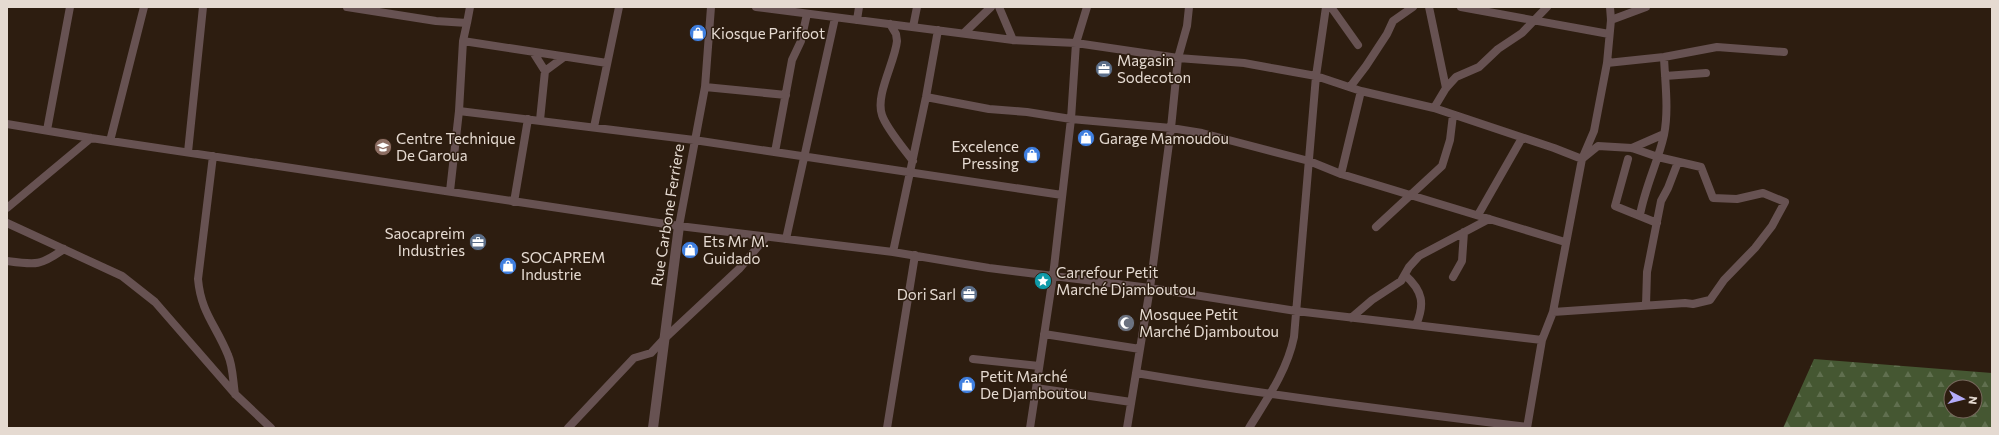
<svg xmlns="http://www.w3.org/2000/svg" width="1999" height="435" font-family="Commissioner,sans-serif">
	<defs>
		<pattern id="forest-firs" width="22" height="20" patternUnits="userSpaceOnUse"><rect width="22" height="20" fill="#455732"/><path d="M5 1l3.5 6h-7zM16 11l3.5 6h-7z" fill="#606f4f"/></pattern>
	</defs>
	<rect width="100%" height="100%" fill="#2d1d10"/>
	<path fill="url(#forest-firs)" fill-rule="evenodd" d="M1814,359L1992,373V428H1783ZM1951,387H1975V411H1951Z"/>
	<g fill="none" stroke-linecap="round" stroke-linejoin="round">
		<path stroke="#675252" stroke-width="8" d="M347,7L436,21L467,23L470,7
			M756,7L1013,40L1076,43L1178,58L1244,63L1277,69L1316,76L1361,91L1434,108L1554,148L1582,159L1598,146L1632,148L1658,157L1701,167L1713,198L1737,199L1763,193L1785,202L1772,226L1755,248L1724,280L1710,300L1693,304L1685,303L1553,312
			M999,7L1013,40
			M1331,7L1358,45
			M1429,7L1446,88
			M1461,7L1609,34
			M857,20L859,7
			M1611,20L1646,7
			M890,24L896,34L897,41C895,62 875,95 882,115C886,128 905,150 913,161
			M913,27L917,7
			M964,33L991,7
			M463,41L607,63
			M533,52L545,71L540,120
			M1607,63L1664,57L1717,47L1784,52
			M545,71L564,57
			M1665,76L1706,73
			M705,87L786,95
			M1350,87L1366,66L1387,34L1393,21L1413,7
			M926,97L989,109L1027,112L1071,119L1171,128L1202,133L1309,161L1341,174L1565,242
			M1434,108L1446,88L1456,77L1479,67L1498,49L1522,33L1547,7
			M459,111L694,140L1062,195
			M7,124L91,138L679,226L893,252L989,268L1150,288L1296,311L1542,340
			M594,127L619,7
			M47,130L70,7
			M110,141L144,7
			M1632,148L1664,134
			M188,152L203,7
			M775,152L792,60L801,41L807,14
			M213,156L198,279C201,313 216,325 228,355C233,366 233,382 235,394
			M1628,159L1615,206L1657,223
			M1341,174L1361,91
			M450,191L459,111L463,41L467,23
			M514,202L528,119
			M7,208L91,138
			M1478,215L1522,138
			M1640,215C1645,187 1658,162 1664,135C1669,110 1665,82 1664,57
			M7,223L122,276L155,302L235,394L271,428
			M679,226L705,87L711,7
			M1376,227L1442,166L1450,140L1453,115
			M786,239L835,18
			M893,252L926,97L938,30
			M7,261C36,265 40,266 64,249
			M1405,275C1423,291 1425,304 1416,325
			M1453,277L1462,261L1464,232
			M1646,305L1647,272L1661,201L1668,188L1678,162
			M1351,318L1372,300L1401,281L1409,267L1419,256L1489,219
			M1044,334L1140,349
			M973,359L1039,366
			M1136,373C1266,395 1396,411 1527,427
			M1036,388L1131,402
			M568,428L634,358L651,353L664,339L740,268L766,237
			M887,428L915,255
			M1030,428L1053,276L1071,119L1076,43L1087,7
			M1127,428L1150,288L1171,128L1178,58L1187,26L1189,7
			M1249,428C1267,399 1287,371 1294,337L1316,76L1326,7
			M1527,428L1542,340L1553,312L1582,159L1594,131L1607,63L1611,20L1610,7"/>
		<path stroke="#675252" stroke-width="10" d="M653,428L679,226"/>
	</g>
	<defs>
		<symbol id="shop-disc" viewBox="-11 -11 22 22"><circle r="9.5" fill="#3f7fe0" stroke="#2d1d10"/><path d="M-5-2.5h2.3a2.7 3.5 0 0 1 5.4 0H5L5.5 6h-11ZM-1.5-2.5h3a1.5 2.3 0 0 0-3 0Z" fill="#fff"/></symbol>
		<symbol id="office-disc" viewBox="-11 -11 22 22"><circle r="9.5" fill="#5c6f8a" stroke="#2d1d10"/><path d="M-6-3h4V-5.5h4V-3h4V5H-6ZM-1-4.5V-3h2v-1.5ZM-6 0V1H6V0Z" fill="#fff"/></symbol>
		<symbol id="university-disc" viewBox="-11 -11 22 22"><circle r="9.5" fill="#8d6e63" stroke="#2d1d10"/><path d="M0-5L7-2L0 1L-7-2ZM-4 1L0 2.5L4 1V4Q0 6-4 4Z" fill="#fff"/></symbol>
		<symbol id="sight-disc" viewBox="-11 -11 22 22"><circle r="9.5" fill="#0f9aa8" stroke="#2d1d10"/><path d="M0-6L1.8-2.2L6-1.7L2.9 1.2L3.7 5.4L0 3.3L-3.7 5.4L-2.9 1.2L-6-1.7L-1.8-2.2Z" fill="#fff"/></symbol>
		<symbol id="mosque-disc" viewBox="-11 -11 22 22"><circle r="9.5" fill="#6b7280" stroke="#2d1d10"/><path d="M3.5-4.9A6 6 0 1 0 3.5 4.9A5 5 0 1 1 3.5-4.9Z" fill="#fff"/></symbol>
	</defs>
	<g fill-rule="evenodd">
		<use href="#shop-disc" x="688" y="23" width="20" height="20"/>
		<use href="#office-disc" x="1094" y="59" width="20" height="20"/>
		<use href="#shop-disc" x="1076" y="128" width="20" height="20"/>
		<use href="#university-disc" x="373" y="137" width="20" height="20"/>
		<use href="#shop-disc" x="1022" y="145" width="20" height="20"/>
		<use href="#office-disc" x="468" y="232" width="20" height="20"/>
		<use href="#shop-disc" x="680" y="240" width="20" height="20"/>
		<use href="#shop-disc" x="498" y="256" width="20" height="20"/>
		<use href="#sight-disc" x="1033" y="271" width="20" height="20"/>
		<use href="#office-disc" x="959" y="284" width="20" height="20"/>
		<use href="#mosque-disc" x="1116" y="313" width="20" height="20"/>
		<use href="#shop-disc" x="957" y="375" width="20" height="20"/>
	</g>
	<g text-anchor="middle" dominant-baseline="central" stroke-width="3" stroke-linejoin="round" paint-order="stroke">
		<g font-size="15" fill="#e5dad1" stroke="#2d1d10" text-anchor="start">
			<text x="711" y="33">Kiosque Parifoot</text>
			<text x="1117" y="60">Magasin<tspan x="1117" dy="17">Sodecoton</tspan></text>
			<text x="396" y="138">Centre Technique<tspan x="396" dy="17">De Garoua</tspan></text>
			<text x="1099" y="138">Garage Mamoudou</text>
			<text x="1019" y="146" text-anchor="end">Excelence<tspan x="1019" dy="17">Pressing</tspan></text>
			<text x="465" y="233" text-anchor="end">Saocapreim<tspan x="465" dy="17">Industries</tspan></text>
			<text x="703" y="241">Ets Mr M.<tspan x="703" dy="17">Guidado</tspan></text>
			<text x="521" y="257">SOCAPREM<tspan x="521" dy="17">Industrie</tspan></text>
			<text x="1056" y="272">Carrefour Petit<tspan x="1056" dy="17">Marché Djamboutou</tspan></text>
			<text x="956" y="294" text-anchor="end">Dori Sarl</text>
			<text x="1139" y="314">Mosquee Petit<tspan x="1139" dy="17">Marché Djamboutou</tspan></text>
			<text x="980" y="376">Petit Marché<tspan x="980" dy="17">De Djamboutou</tspan></text>
		</g>
		<g font-size="15" fill="#e5dad1" stroke="#2d1d10">
			<text transform="translate(667 215) rotate(-81)">Rue Carbone Ferriere</text>
		</g>
	</g>
	<rect width="1999" height="435" fill="none" stroke="#e5dad1" stroke-width="16"/>
	<g transform="translate(1963 399) rotate(97)"><circle r="19" fill="#2d1d10" stroke="#77695d"/>
	<path d="M0-3L7 15L0 10L-7 15Z" fill="#b4acf9"/>
	<text y="-6" font-size="11" font-weight="bold" text-anchor="middle" fill="#e5dad1">N</text>
	</g>
</svg>
